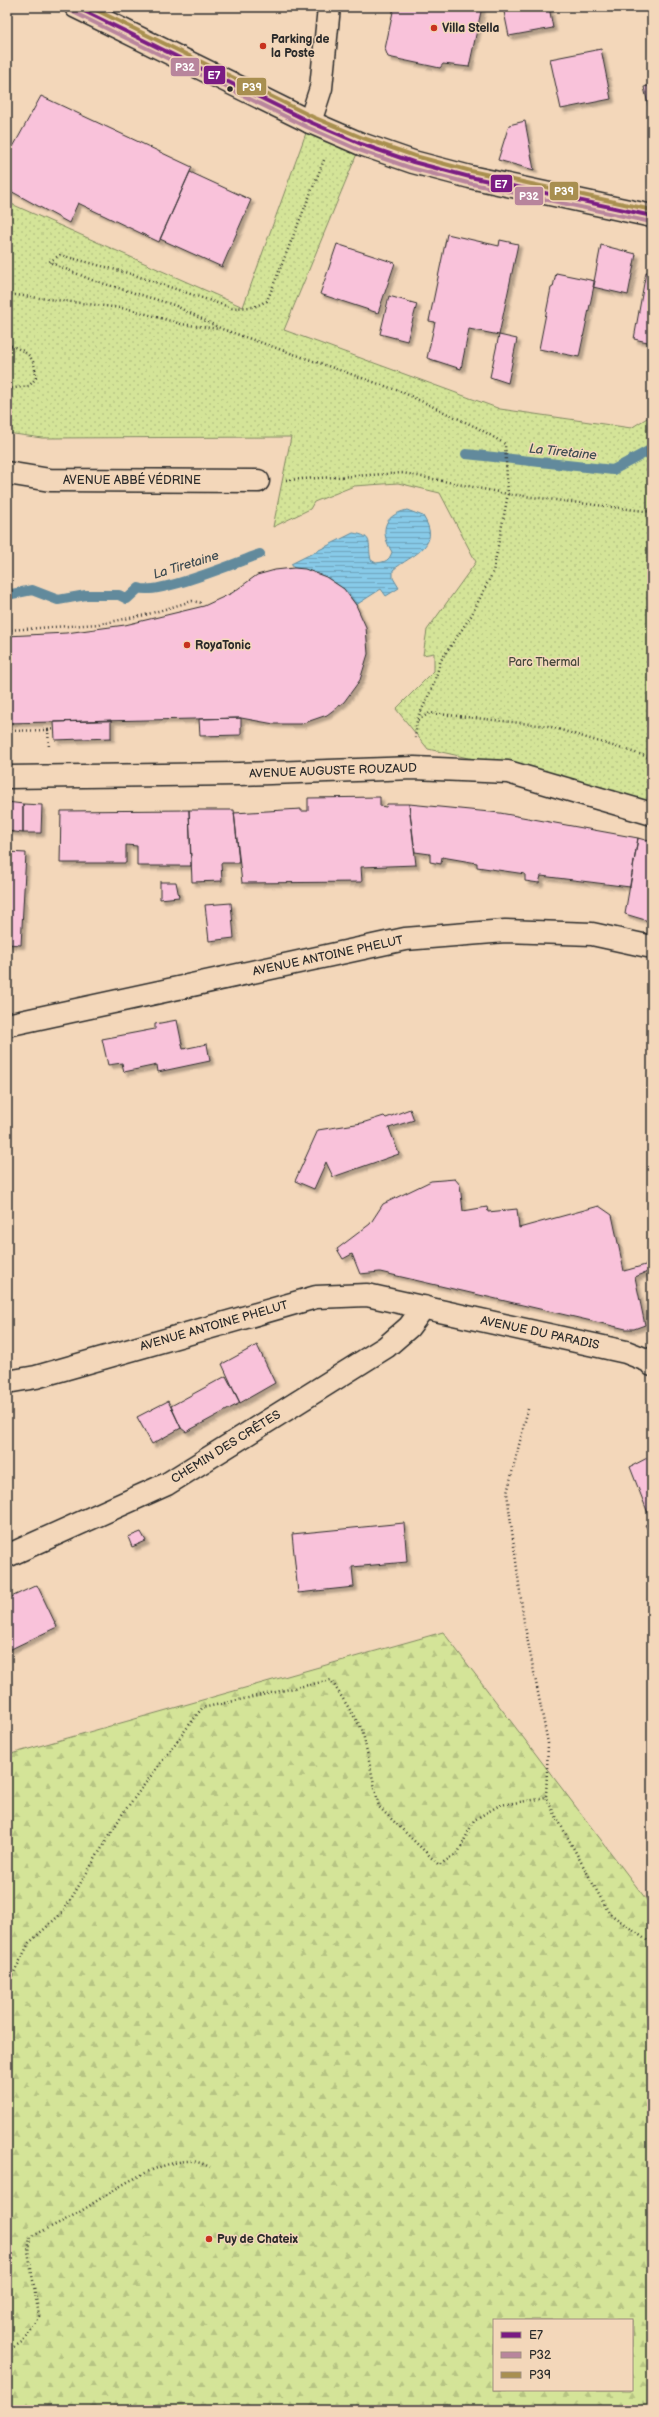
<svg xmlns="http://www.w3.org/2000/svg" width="659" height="2417" font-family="'Balsamiq Sans',sans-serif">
	<defs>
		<pattern id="forest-firs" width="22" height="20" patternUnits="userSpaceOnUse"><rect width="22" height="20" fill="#d4e498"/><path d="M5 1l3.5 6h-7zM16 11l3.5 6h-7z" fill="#b6c483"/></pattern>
		<pattern id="park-dots" width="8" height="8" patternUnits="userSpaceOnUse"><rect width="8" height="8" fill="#d4e498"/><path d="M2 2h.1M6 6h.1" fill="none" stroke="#b6c483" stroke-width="1.8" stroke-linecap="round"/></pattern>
		<pattern id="water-rules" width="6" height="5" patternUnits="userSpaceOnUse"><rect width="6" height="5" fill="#87cae8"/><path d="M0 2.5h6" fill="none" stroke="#6fa4bc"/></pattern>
		<filter id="shadow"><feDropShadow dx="3.5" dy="3.5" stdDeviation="1" flood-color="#0004"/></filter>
	</defs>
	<rect width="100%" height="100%" fill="#f3d7ba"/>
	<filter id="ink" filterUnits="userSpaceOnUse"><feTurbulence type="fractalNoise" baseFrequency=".025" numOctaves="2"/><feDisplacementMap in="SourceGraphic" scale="8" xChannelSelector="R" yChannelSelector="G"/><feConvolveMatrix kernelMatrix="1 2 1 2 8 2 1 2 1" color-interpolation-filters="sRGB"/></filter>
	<g filter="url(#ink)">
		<path fill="url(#forest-firs)" stroke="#808862" fill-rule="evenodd" d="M443,1632L652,1907V2410H7V1771L11,1754ZM494,2320H632V2390H494Z"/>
		<path fill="url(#park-dots)" stroke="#808862" d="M310,122L361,144L284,330L500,409L631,428L652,415V805L607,789L428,749L396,709L434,671V653L423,655L427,630L476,562L440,493L398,483L354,486L314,502L310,509L273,527L291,437L42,438L7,433V202L243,307Z"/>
		<path fill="url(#water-rules)" stroke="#628a9c" d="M407,510L423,516C443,547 412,554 393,570V578L399,588L386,596L381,589L356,605C342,583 320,571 294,568L291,564L353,533C375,536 367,544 371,560L376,563C385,562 389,561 392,552C380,532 382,516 407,510Z"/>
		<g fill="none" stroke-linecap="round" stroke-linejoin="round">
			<path stroke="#628a9c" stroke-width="10" d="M466,454L613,470L652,449
				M7,595L32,590L58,600L86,595H119L127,599L139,588C156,596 238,562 260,554"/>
		</g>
		<path fill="#f9c2da" stroke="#2b2b2b" filter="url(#shadow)" d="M394,7H482L469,67L443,64L440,68L388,57L385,49Z
			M503,7H549L553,28L509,36Z
			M601,49L611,99L561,109L550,59Z
			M652,85V122L644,87Z
			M41,96L192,167L159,242L78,203L69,223L7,189V158Z
			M525,121L534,170L498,160L509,125Z
			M190,172L251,200L222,267L160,239Z
			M447,234L499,246L500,240L518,244L499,335L469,329L461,369L427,358L435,322L429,321Z
			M337,244L395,263L378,313L320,294Z
			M601,245L636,254L628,295L593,287Z
			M646,272L652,273V343L634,339Z
			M556,273L595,281L579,357L539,349L551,288L553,287Z
			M389,296L417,304L407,341L380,334Z
			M499,335L517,339L508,383L490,377Z
			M294,568L305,569L326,577L344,589L356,605L366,627L368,654L360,680L344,702L327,715L301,724H274L241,718L7,723V636L66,633L125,625L204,606L232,593L257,575L275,570Z
			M241,718V735L200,736L199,719Z
			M111,720V738L55,740L54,722Z
			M380,797V806L386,807L387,804H409L416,865L361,867L362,882L242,883L234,813L301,809V811H308V798Z
			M7,802L23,804V833L7,831Z
			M23,804L42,805L41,833H23Z
			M409,804L500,813L638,838L630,887L541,876L539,883L525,881V874L477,867V863L442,857L441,864L430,862V854L415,852Z
			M189,810L191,866H137V846L126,845V863H60L61,811Z
			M189,810H234L239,863H221L222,881L192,882Z
			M638,838L652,842V922L625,914Z
			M7,852L26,853L21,945L7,944Z
			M160,882H176L179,897L160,899Z
			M231,903L234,938L209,941L205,905Z
			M177,1020L183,1049L207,1044L210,1061L158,1072L157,1065L124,1072L122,1063L108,1065L102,1039L155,1029V1024Z
			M410,1109L414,1120L389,1128L399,1154L333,1177L326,1162L314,1189L295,1181L318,1130L362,1123L384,1116L386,1118Z
			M455,1179L460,1185L463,1211L487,1207L488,1212L517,1209L519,1228L599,1206L612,1215L624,1271L649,1264L650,1271L635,1277L645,1325L634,1329H626L380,1272L360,1274L352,1254L343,1259L337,1249L370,1224L383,1204L431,1181Z
			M257,1345L275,1383L240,1403L222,1364Z
			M226,1376L240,1403L186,1432L181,1428L171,1406Z
			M168,1401L181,1428L152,1444L137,1417Z
			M651,1456L652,1532L650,1533L645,1525L651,1521L630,1467Z
			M404,1523L407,1562L352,1567L354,1587L298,1593L292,1534Z
			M141,1532L146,1541L132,1547L128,1537Z
			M37,1585L57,1627L9,1650L7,1645V1599Z"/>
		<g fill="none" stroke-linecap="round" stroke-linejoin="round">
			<defs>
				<path id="street" d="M310,122L321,88L329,7
					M7,473L50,480L258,481
					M7,1025L405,939L505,931L592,934L652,947
					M7,1382L36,1377L316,1297L367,1295L626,1352L649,1361L652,1365
					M7,1556L167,1484L386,1347L409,1327L424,1307"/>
				<path id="secondary" d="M76,7L310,122L361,144L413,162L470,177L652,216
					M7,777L239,774L414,768L508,772L652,814"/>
			</defs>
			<use href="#street" stroke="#2b2b2b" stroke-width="25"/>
			<use href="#secondary" stroke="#2b2b2b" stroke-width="25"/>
			<path stroke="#2b2b2b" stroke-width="2.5" stroke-dasharray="1 3" stroke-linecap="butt" d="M324,160L267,301L254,307L232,308L128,273L60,255L49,262L92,280L174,305L222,329L402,392L478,428L505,444L508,494L493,572L471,616L441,660L433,686L417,720L415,738
				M7,294L129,309L181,324L219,329
				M7,344C27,352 35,355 36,378L29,386L7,389
				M286,480L403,473L508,494L652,512
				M7,606L8,556
				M7,630L100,624L145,615L192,601L202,603
				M418,720L430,713L548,726L652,758
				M48,730L54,729
				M7,731L48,730L49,748
				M528,1409L507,1493L524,1622L548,1743L546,1798L609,1913L652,1944
				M7,1986L29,1943L63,1912L123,1813L202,1708L331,1680L362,1729L379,1807L439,1865L458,1853L474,1820L500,1805L546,1798
				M7,2351L22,2342L39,2316L28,2251L30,2237C51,2227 73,2217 92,2204C118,2187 155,2163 187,2161C195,2160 203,2164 210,2167"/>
			<use href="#street" stroke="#f3d7ba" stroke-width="22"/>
			<use href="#secondary" stroke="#f3d7ba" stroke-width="22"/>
			<defs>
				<path id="bus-1" d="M76,7L310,122L361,144L413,162L470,177L652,216"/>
				<path id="bus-2" d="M73,12L307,127L359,150L411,168L468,183L651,222"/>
				<path id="bus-3" d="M90,7L313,117L363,138L415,156L471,171L652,210"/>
			</defs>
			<use href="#bus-1" stroke="#f3d7ba" stroke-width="7"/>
			<use href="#bus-2" stroke="#f3d7ba" stroke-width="7"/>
			<use href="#bus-3" stroke="#f3d7ba" stroke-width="7"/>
			<use href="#bus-1" stroke="#7a1b83" stroke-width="4"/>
			<use href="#bus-2" stroke="#b8859c" stroke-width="4"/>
			<use href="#bus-3" stroke="#a88f50" stroke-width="4"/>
		</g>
	</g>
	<g fill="#c8321e" stroke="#f3d7ba" stroke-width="1.5">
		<circle cx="434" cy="28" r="4"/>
		<circle cx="263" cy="46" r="4"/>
		<circle cx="187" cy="645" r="4"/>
		<circle cx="209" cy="2239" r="4"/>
	</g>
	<circle fill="#2b2b2b" stroke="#f3d7ba" stroke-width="1.5" cx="230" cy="89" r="3.5"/>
	<g text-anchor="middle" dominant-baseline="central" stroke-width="3" stroke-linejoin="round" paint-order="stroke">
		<g font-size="12" font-weight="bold" fill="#2b2b2b" stroke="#f3d7ba" text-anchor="start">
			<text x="442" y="28">Villa Stella</text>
			<text x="271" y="39">Parking de<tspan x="271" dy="14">la Poste</tspan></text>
			<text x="195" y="645">RoyaTonic</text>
			<text x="217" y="2239">Puy de Chateix</text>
		</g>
		<g font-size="12" fill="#2b2b2b" stroke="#f3d7ba">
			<text x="132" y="480">AVENUE ABBÉ VÉDRINE</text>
			<text transform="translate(333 771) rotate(-2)">AVENUE AUGUSTE ROUZAUD</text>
			<text transform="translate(328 956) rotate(-12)">AVENUE ANTOINE PHELUT</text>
			<text transform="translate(214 1326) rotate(-16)">AVENUE ANTOINE PHELUT</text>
			<text transform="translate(540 1333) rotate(12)">AVENUE DU PARADIS</text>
			<text transform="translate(226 1447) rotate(-32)">CHEMIN DES CRÊTES</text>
		</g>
		<g font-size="12" fill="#44473b" stroke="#f3d7ba">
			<text x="544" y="662">Parc Thermal</text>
		</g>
		<g font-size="13" font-style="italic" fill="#3d4b51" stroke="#f3d7ba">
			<text transform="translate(563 452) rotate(6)">La Tiretaine</text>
			<text transform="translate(186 565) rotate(-17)">La Tiretaine</text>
		</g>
	</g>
	<g stroke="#f3d7ba" stroke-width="1.5">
		<rect x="170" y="57" width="30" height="20" rx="4" fill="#b8859c"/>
		<rect x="203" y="65" width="23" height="20" rx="4" fill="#7a1b83"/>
		<rect x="236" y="77" width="31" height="19" rx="4" fill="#a88f50"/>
		<rect x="490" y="174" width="23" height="19" rx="4" fill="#7a1b83"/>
		<rect x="549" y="181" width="30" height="20" rx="4" fill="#a88f50"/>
		<rect x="514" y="186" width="30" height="20" rx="4" fill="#b8859c"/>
	</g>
	<g font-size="11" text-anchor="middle" font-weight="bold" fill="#fff">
		<text x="185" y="71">P32</text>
		<text x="214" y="79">E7</text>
		<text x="252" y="91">P39</text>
		<text x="501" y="188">E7</text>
		<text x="564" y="195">P39</text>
		<text x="529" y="200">P32</text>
	</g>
	<rect width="659" height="2417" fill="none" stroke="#f3d7ba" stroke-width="24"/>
	<rect x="12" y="12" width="635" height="2393" fill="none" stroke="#2b2b2b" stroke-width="1.5" filter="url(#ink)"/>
	<rect x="493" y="2319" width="140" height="72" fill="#f3d7ba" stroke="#a39281"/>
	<rect x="501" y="2332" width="20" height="6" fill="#7a1b83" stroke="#a39281"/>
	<text x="529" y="2339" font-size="12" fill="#2b2b2b">E7</text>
	<rect x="501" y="2352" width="20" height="6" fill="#b8859c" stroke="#a39281"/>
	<text x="529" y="2359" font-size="12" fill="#2b2b2b">P32</text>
	<rect x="501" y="2372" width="20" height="6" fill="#a88f50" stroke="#a39281"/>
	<text x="529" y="2379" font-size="12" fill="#2b2b2b">P39</text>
</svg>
